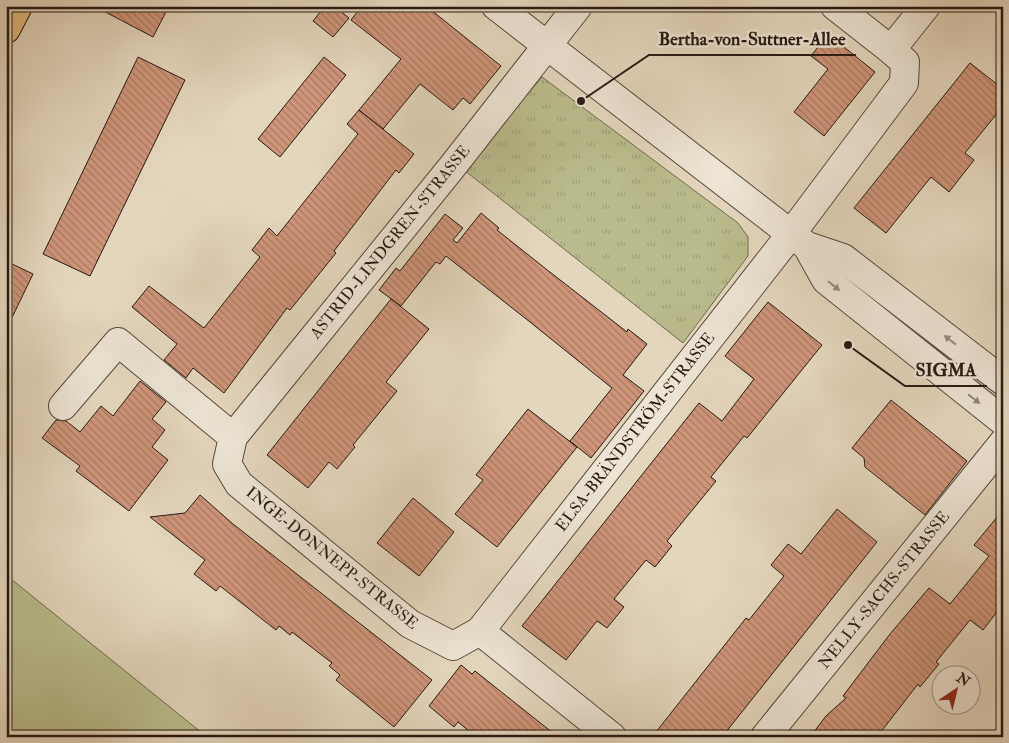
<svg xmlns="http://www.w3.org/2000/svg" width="1009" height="743" font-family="'IM FELL Double Pica',serif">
	<defs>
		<pattern id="park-tufts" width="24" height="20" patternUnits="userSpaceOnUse" patternTransform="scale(1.25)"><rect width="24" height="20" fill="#babc8d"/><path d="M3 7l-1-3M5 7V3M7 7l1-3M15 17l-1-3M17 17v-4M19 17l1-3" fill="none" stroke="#a0a179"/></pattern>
		<pattern id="building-back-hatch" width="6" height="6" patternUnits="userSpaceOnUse" patternTransform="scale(1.25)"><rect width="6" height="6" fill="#cf9579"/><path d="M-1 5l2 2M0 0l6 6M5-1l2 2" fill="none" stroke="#a87962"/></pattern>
	</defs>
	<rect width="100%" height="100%" fill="#e4d6bd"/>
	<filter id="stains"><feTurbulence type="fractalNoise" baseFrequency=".004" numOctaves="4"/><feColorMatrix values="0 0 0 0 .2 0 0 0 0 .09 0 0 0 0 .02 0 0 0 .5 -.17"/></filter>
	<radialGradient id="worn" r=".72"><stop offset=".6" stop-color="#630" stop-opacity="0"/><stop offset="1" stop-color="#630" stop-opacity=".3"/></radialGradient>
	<path fill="#babc8d" stroke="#706b50" d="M6,575L207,737H6Z"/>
	<path fill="url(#park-tufts)" stroke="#706b50" d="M542,77L738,223L748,237V256L683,343L464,170Z"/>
	<path fill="url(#building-back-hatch)" stroke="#271a13" d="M94,6H169L153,37Z
		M325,6H334L349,18L333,37L313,21Z
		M362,6H426L501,66L470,104L463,98L453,110L420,84L383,129L359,110L401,59L351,20Z
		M828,34L875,72L824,136L794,112L828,69L811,56Z
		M138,57L185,80L90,276L43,254Z
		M324,57L346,75L280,157L258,139Z
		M970,63L1003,89V106L965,153L974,160L949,192L931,177L886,233L854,208Z
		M359,110L414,154L399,173L396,170L334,251L336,253L290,310L287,308L224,393L193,368L186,378L164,360L177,344L132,307L149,286L204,328L260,257L252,250L269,228L277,236L358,134L347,124Z
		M481,213L499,228L497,230L546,269L627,332L628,329L647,344L623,375L644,391L591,458L570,441L612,388L530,322L446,256L440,264L436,262L401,306L379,290L396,268L400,271L445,214L463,228L453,240L457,243Z
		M6,261L33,274L6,330Z
		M391,299L429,329L386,382L397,391L353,445L355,447L337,469L329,462L308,488L267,455Z
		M768,302L822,345L747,438L744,436L711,477L716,481L667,541L672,546L655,567L646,560L614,599L624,607L607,628L597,621L566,660L522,626L699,403L722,421L754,379L725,356Z
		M140,381L166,402L152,419L165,430L152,447L168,460L129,511L76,471L80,466L42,438L56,420L66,421L80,432L101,406L113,416Z
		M891,400L967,461L925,515L865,467L864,458L852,448Z
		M528,409L577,447L497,547L455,514L483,480L476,475Z
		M200,495L233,524L432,680L394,727L336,680L340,675L329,666L332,663L292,632L290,635L279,626L276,630L220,586L216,591L194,574L205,560L150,517L185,513Z
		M413,498L454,532L419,576L377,543Z
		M837,509L877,542L722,737H652L746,618L749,620L784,576L771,565L788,544L801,554Z
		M1003,510V604L983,630L970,620L936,662L939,664L920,687L918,684L877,737H810L826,716L846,698L843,696L890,634L929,588L950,604L989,556L974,545Z
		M461,665L472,674L475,671L558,737H476L458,722L454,727L429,706Z"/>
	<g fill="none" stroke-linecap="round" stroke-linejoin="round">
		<defs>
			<path id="minor" d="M496,6L791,234L807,246L843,258L1003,381
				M835,6L891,50
				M807,246L826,280L1003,421
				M63,406L118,342L233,437L227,464L239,484L410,624L453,646L480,631L612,737
				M233,437L452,167L578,6
				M480,631L791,234L904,83L905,62L891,50L926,6
				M765,737L1003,443"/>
			<path id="major" d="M6,29L18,6"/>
		</defs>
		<use href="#minor" stroke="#56493e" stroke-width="30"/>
		<use href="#major" stroke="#271a13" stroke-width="30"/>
		<use href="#minor" stroke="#ede4d4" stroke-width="28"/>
		<use href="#major" stroke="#e2bb7e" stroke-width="28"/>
	</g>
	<defs><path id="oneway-solid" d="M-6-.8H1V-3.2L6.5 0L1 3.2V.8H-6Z" transform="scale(1.25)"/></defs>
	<g fill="#94897d">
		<use href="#oneway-solid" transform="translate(834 286) rotate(39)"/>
		<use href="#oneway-solid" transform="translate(950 340) rotate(-142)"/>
		<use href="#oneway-solid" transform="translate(974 399) rotate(38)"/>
	</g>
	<g text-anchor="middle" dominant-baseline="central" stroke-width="5" stroke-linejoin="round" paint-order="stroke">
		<g font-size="16" fill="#271a13" stroke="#ede4d4">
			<text transform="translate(390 242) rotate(-51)">ASTRID-LINDGREN-STRASSE</text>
			<text transform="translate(635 432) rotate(-52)">ELSA-BRÄNDSTRÖM-STRASSE</text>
			<text transform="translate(332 558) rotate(39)">INGE-DONNEPP-STRASSE</text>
			<text transform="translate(884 590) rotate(-51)">NELLY-SACHS-STRASSE</text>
		</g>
	</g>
	<path fill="none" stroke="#271a13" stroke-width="2" d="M581 101L649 55H856M848 345L905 386H987"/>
	<g fill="#271a13" stroke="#ede4d4" stroke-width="2">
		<circle cx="581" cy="101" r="5"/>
		<circle cx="848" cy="345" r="5"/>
	</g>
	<g font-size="18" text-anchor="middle" font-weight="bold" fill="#271a13" stroke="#ede4d4" stroke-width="5" stroke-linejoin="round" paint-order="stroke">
		<text x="752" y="45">Bertha-von-Suttner-Allee</text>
		<text x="946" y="376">SIGMA</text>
	</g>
	<rect width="1009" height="743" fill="none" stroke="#e4d6bd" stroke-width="25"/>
	<rect x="8" y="8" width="994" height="728" fill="none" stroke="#271a13" stroke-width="2.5"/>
	<rect x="12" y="12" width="984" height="718" fill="none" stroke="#271a13"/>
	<g transform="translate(956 690) rotate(35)"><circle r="24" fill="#ede4d4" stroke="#9e9387"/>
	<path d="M0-4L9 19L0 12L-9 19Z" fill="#8f2418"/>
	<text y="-8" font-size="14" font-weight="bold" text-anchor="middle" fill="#271a13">N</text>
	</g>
	<rect width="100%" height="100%" filter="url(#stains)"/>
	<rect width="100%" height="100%" fill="url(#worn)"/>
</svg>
